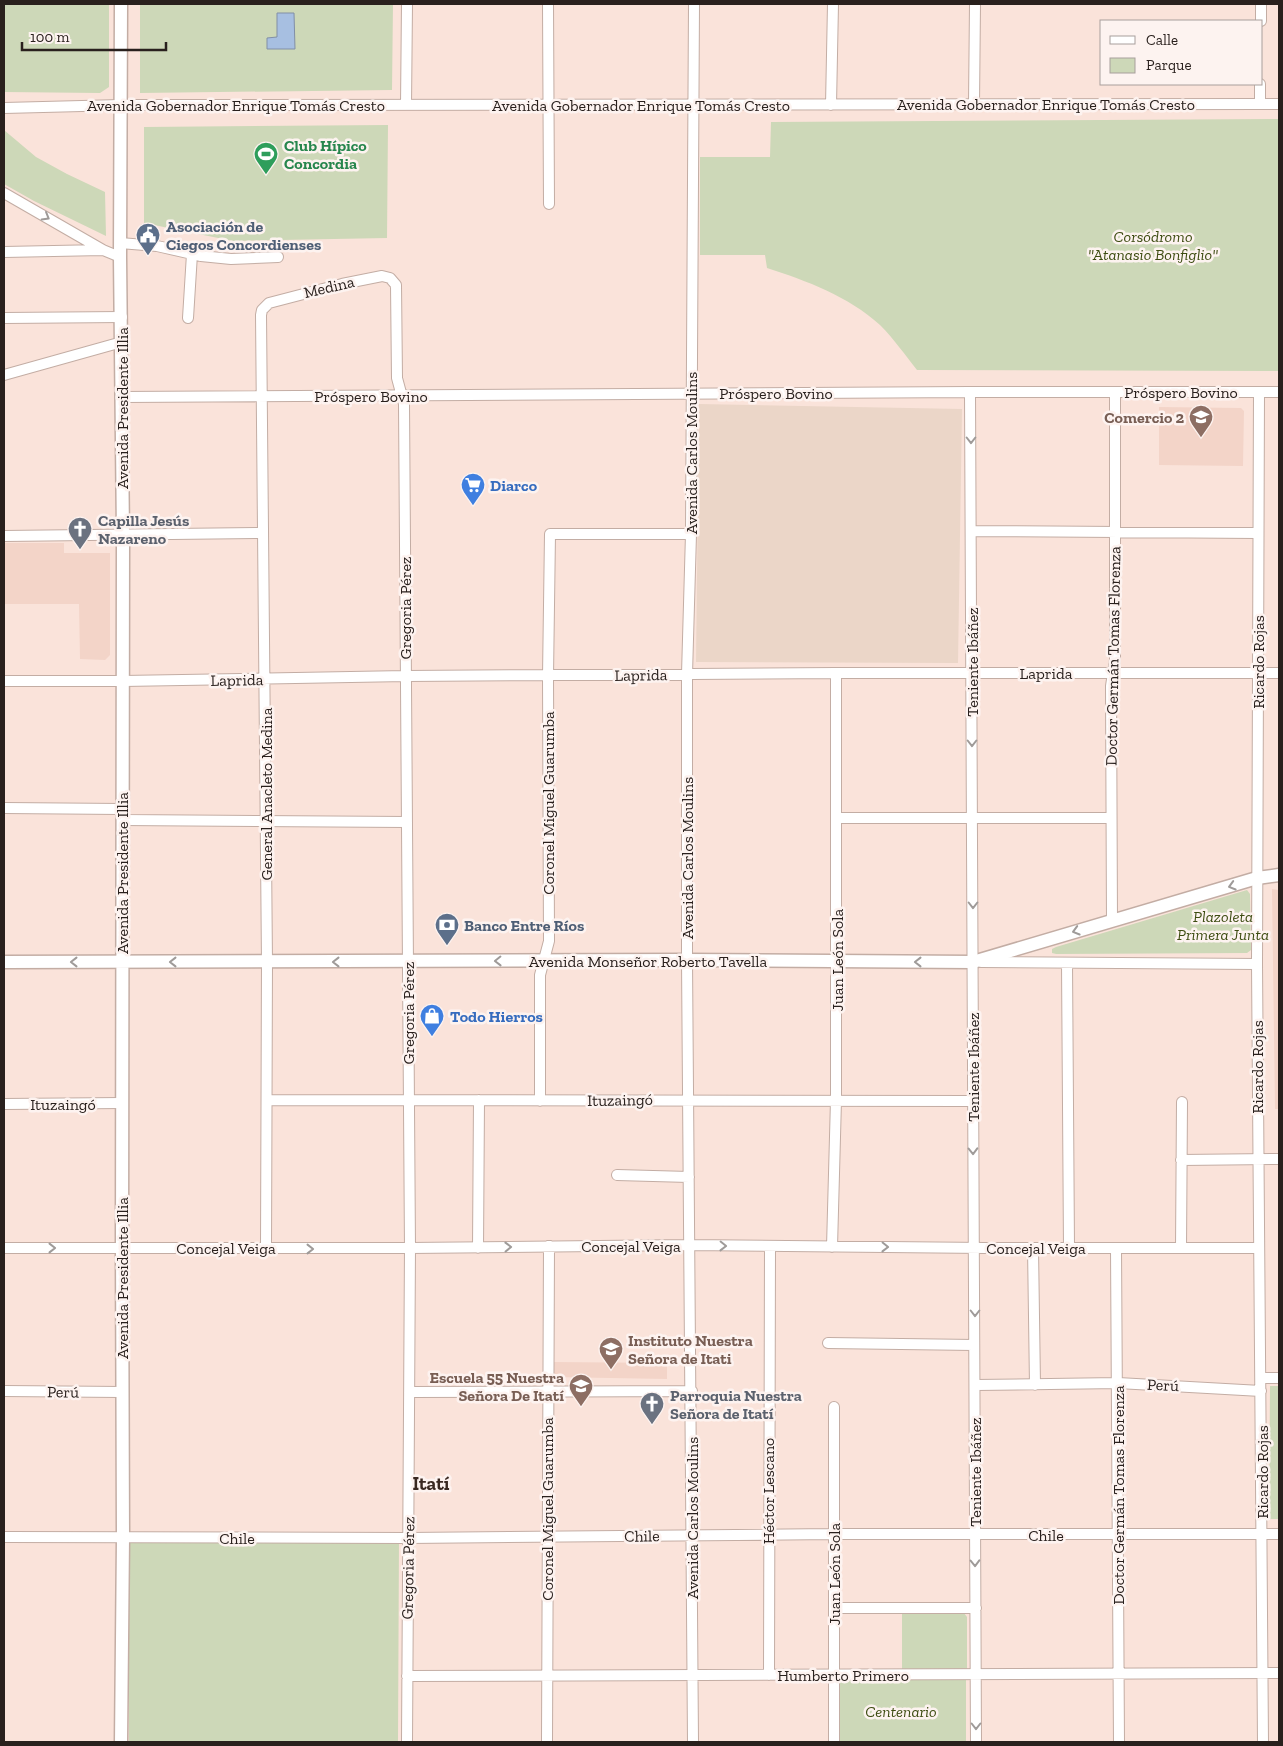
<svg xmlns="http://www.w3.org/2000/svg" width="1283" height="1746" font-family="'Zilla Slab',serif">
	<rect width="100%" height="100%" fill="#fae3da"/>
	<path fill="#f3d4c8" d="M1159,407L1241,408L1244,411L1243,466L1159,465Z
		M4,543H64V553H110V655L105,660L80,659L79,604H4Z
		M1272,889L1279,890V1109H1275Z
		M554,1362L667,1363V1379L554,1377Z"/>
	<path fill="#ebd6c8" d="M699,404L962,409L958,663L696,662Z"/>
	<path fill="#cdd8b8" d="M4,4H109V87L100,93L4,92Z
		M140,4H393L392,90L140,93Z
		M1279,119V371L917,370C905,355 894,339 880,325C848,296 807,281 767,268L765,255H700V157H770L771,122Z
		M388,125L387,238L233,241L144,223V127Z
		M4,130L36,157L67,174L105,192L106,236L34,201L4,184Z
		M1247,890L1250,894L1251,950L1247,953L1056,954L1052,953V949L1056,947Z
		M1270,1386H1279V1519H1269Z
		M129,1535L399,1537L398,1742H129Z
		M902,1612L964,1613L967,1617V1669L902,1672Z
		M837,1679H966V1742H837Z"/>
	<path fill="#a7bfe1" stroke="#818fa6" d="M277,13H294L295,49H267V38L277,37Z"/>
	<g fill="none" stroke-linecap="round" stroke-linejoin="round">
		<defs>
			<path id="minor" d="M548,4L549,204
				M1261,21V4
				M974,104L975,4
				M1260,104V84
				M406,105L407,4
				M831,105L833,4
				M4,108L121,105L1279,104
				M4,193L103,250L120,257
				M120,243L157,246L201,256L231,259L278,257
				M4,252L103,250
				M4,318L122,317
				M188,318L192,254
				M4,375L122,342
				M970,392L976,1742
				M1259,392L1257,964L1263,1742
				M122,397L970,392H1279
				M971,531L1258,533
				M4,536L263,533
				M4,681H123L406,676L836,673H1279
				M4,808L122,809
				M837,818H1111
				M122,820L407,822
				M1112,921L1111,686L1115,660V392
				M981,962L1257,964
				M1067,963L1069,1248
				M267,1100L973,1101
				M540,1101V975L549,941L548,676L550,534H691
				M4,1104L122,1103
				M1181,1160L1279,1159
				M617,1175L689,1177
				M832,1247L836,1100V673
				M4,1248H410L689,1245L985,1248H1259
				M478,1248L479,1100
				M1033,1248L1035,1385
				M1116,1248L1119,1742
				M1181,1248L1182,1102
				M266,1249L267,962L261,315L262,310L269,303L342,284L382,276L390,278L396,285L397,378L404,404L410,1248L407,1742
				M828,1343L974,1345
				M1261,1378H1279
				M976,1385L1118,1383L1261,1391
				M4,1391L122,1392
				M409,1392L692,1391
				M4,1537L408,1538L833,1534H1279
				M834,1608H976
				M769,1675L770,1246
				M407,1676L1279,1673
				M547,1742L549,1246
				M693,1742L687,960V674L691,534L694,4
				M834,1742V1407"/>
			<path id="major" d="M4,962L687,960L973,962L1257,878L1279,875
				M121,1742L123,1538L122,1248L123,535L120,257L121,4"/>
		</defs>
		<use href="#minor" stroke="#c3ada4" stroke-width="12"/>
		<use href="#major" stroke="#c3ada4" stroke-width="15"/>
		<use href="#minor" stroke="#fff" stroke-width="10"/>
		<use href="#major" stroke="#fff" stroke-width="12"/>
	</g>
	<defs><path id="oneway-chevron" d="M-2-3.5L2.5 0L-2 3.5" fill="none" stroke-width="1.6" stroke-linecap="round" stroke-linejoin="round" transform="scale(1.25)"/></defs>
	<g stroke="#9f9b99">
		<use href="#oneway-chevron" transform="translate(46 217) rotate(30)"/>
		<use href="#oneway-chevron" transform="translate(971 440) rotate(90)"/>
		<use href="#oneway-chevron" transform="translate(972 743) rotate(90)"/>
		<use href="#oneway-chevron" transform="translate(1232 886) rotate(164)"/>
		<use href="#oneway-chevron" transform="translate(973 905) rotate(90)"/>
		<use href="#oneway-chevron" transform="translate(1076 931) rotate(164)"/>
		<use href="#oneway-chevron" transform="translate(498 961) rotate(179)"/>
		<use href="#oneway-chevron" transform="translate(74 962) rotate(180)"/>
		<use href="#oneway-chevron" transform="translate(173 962) rotate(-180)"/>
		<use href="#oneway-chevron" transform="translate(336 962) rotate(180)"/>
		<use href="#oneway-chevron" transform="translate(918 962) rotate(-180)"/>
		<use href="#oneway-chevron" transform="translate(973 1151) rotate(89)"/>
		<use href="#oneway-chevron" transform="translate(723 1246) rotate(1)"/>
		<use href="#oneway-chevron" transform="translate(508 1247) rotate(-1)"/>
		<use href="#oneway-chevron" transform="translate(885 1247) rotate(1)"/>
		<use href="#oneway-chevron" transform="translate(52 1248)"/>
		<use href="#oneway-chevron" transform="translate(310 1249)"/>
		<use href="#oneway-chevron" transform="translate(975 1313) rotate(90)"/>
		<use href="#oneway-chevron" transform="translate(975 1563) rotate(89)"/>
		<use href="#oneway-chevron" transform="translate(976 1726) rotate(90)"/>
	</g>
	<defs>
		<symbol id="stadium-pin" viewBox="-11 -11 22 30"><path d="M0 17L-7.5 6A9.5 9.5 0 1 1 7.5 6Z" fill="#2e9e5b" stroke="#fdf3f0"/><path d="M0-5a6.5 5 0 1 0 0 10a6.5 5 0 1 0 0-10ZM-3.5-1.8h7v3.6h-7Z" fill="#fff"/></symbol>
		<symbol id="civic-pin" viewBox="-11 -11 22 30"><path d="M0 17L-7.5 6A9.5 9.5 0 1 1 7.5 6Z" fill="#5c6f8a" stroke="#fdf3f0"/><path d="M-.6-6.5H3V-4.5H.6V-3L4-1V1h2V6H-6V1h2V-1L-.6-3ZM-1.2 2.5V6h2.4V2.5Z" fill="#fff"/></symbol>
		<symbol id="school-pin" viewBox="-11 -11 22 30"><path d="M0 17L-7.5 6A9.5 9.5 0 1 1 7.5 6Z" fill="#8d6e63" stroke="#fdf3f0"/><path d="M0-5L7-2L0 1L-7-2ZM-4 1L0 2.5L4 1V4Q0 6-4 4Z" fill="#fff"/></symbol>
		<symbol id="supermarket-pin" viewBox="-11 -11 22 30"><path d="M0 17L-7.5 6A9.5 9.5 0 1 1 7.5 6Z" fill="#3f7fe0" stroke="#fdf3f0"/><path d="M-6-5.5h2.5l.6 2H6L4.5 2H-2.5L-4.4-4H-6ZM-1.5 3.2a1.3 1.3 0 1 0 .1 0ZM3 3.2a1.3 1.3 0 1 0 .1 0Z" fill="#fff"/></symbol>
		<symbol id="church-pin" viewBox="-11 -11 22 30"><path d="M0 17L-7.5 6A9.5 9.5 0 1 1 7.5 6Z" fill="#6b7280" stroke="#fdf3f0"/><path d="M-1.2-6h2.4v3.5h3.3v2.4h-3.3V6h-2.4V-.1h-3.3v-2.4h3.3Z" fill="#fff"/></symbol>
		<symbol id="bank-pin" viewBox="-11 -11 22 30"><path d="M0 17L-7.5 6A9.5 9.5 0 1 1 7.5 6Z" fill="#5c6f8a" stroke="#fdf3f0"/><path d="M-6-4H6V4H-6ZM0-2.3a2.3 2.3 0 1 0 0 4.6a2.3 2.3 0 1 0 0-4.6Z" fill="#fff"/></symbol>
		<symbol id="shop-pin" viewBox="-11 -11 22 30"><path d="M0 17L-7.5 6A9.5 9.5 0 1 1 7.5 6Z" fill="#3f7fe0" stroke="#fdf3f0"/><path d="M-5-2.5h2.3a2.7 3.5 0 0 1 5.4 0H5L5.5 6h-11ZM-1.5-2.5h3a1.5 2.3 0 0 0-3 0Z" fill="#fff"/></symbol>
	</defs>
	<g fill-rule="evenodd">
		<use href="#stadium-pin" x="252" y="140" width="28" height="38"/>
		<use href="#civic-pin" x="134" y="221" width="28" height="38"/>
		<use href="#school-pin" x="1187" y="403" width="28" height="38"/>
		<use href="#supermarket-pin" x="459" y="471" width="28" height="38"/>
		<use href="#church-pin" x="66" y="515" width="28" height="38"/>
		<use href="#bank-pin" x="433" y="911" width="28" height="38"/>
		<use href="#shop-pin" x="418" y="1002" width="28" height="38"/>
		<use href="#school-pin" x="597" y="1335" width="28" height="38"/>
		<use href="#school-pin" x="567" y="1372" width="28" height="38"/>
		<use href="#church-pin" x="638" y="1390" width="28" height="38"/>
	</g>
	<g text-anchor="middle" dominant-baseline="central" stroke-width="5" stroke-linejoin="round" paint-order="stroke">
		<g font-size="16" fill="#29201d" stroke="#fdf3f0">
			<text x="1046" y="104">Avenida Gobernador Enrique Tomás Cresto</text>
			<text x="236" y="105">Avenida Gobernador Enrique Tomás Cresto</text>
			<text x="641" y="105">Avenida Gobernador Enrique Tomás Cresto</text>
			<text transform="translate(329 287) rotate(-13)">Medina</text>
			<text x="1181" y="392">Próspero Bovino</text>
			<text x="776" y="393">Próspero Bovino</text>
			<text x="371" y="396">Próspero Bovino</text>
			<text transform="translate(122 408) rotate(-90)">Avenida Presidente Illia</text>
			<text transform="translate(691 453) rotate(-90)">Avenida Carlos Moulins</text>
			<text transform="translate(405 608) rotate(-90)">Gregoria Pérez</text>
			<text transform="translate(1113 656) rotate(-89)">Doctor Germán Tomas Florenza</text>
			<text transform="translate(972 662) rotate(-90)">Teniente Ibáñez</text>
			<text transform="translate(1258 662) rotate(-90)">Ricardo Rojas</text>
			<text x="1046" y="673">Laprida</text>
			<text transform="translate(641 675) rotate(-1)">Laprida</text>
			<text transform="translate(237 680) rotate(-1)">Laprida</text>
			<text transform="translate(266 794) rotate(-90)">General Anacleto Medina</text>
			<text transform="translate(548 803) rotate(-90)">Coronel Miguel Guarumba</text>
			<text transform="translate(687 858) rotate(-90)">Avenida Carlos Moulins</text>
			<text transform="translate(122 873) rotate(-90)">Avenida Presidente Illia</text>
			<text transform="translate(837 960) rotate(-90)">Juan León Sola</text>
			<text x="648" y="961">Avenida Monseñor Roberto Tavella</text>
			<text transform="translate(408 1013) rotate(-90)">Gregoria Pérez</text>
			<text transform="translate(973 1067) rotate(-90)">Teniente Ibáñez</text>
			<text transform="translate(1257 1067) rotate(-90)">Ricardo Rojas</text>
			<text transform="translate(620 1100) rotate(-1)">Ituzaingó</text>
			<text x="63" y="1104">Ituzaingó</text>
			<text x="631" y="1246">Concejal Veiga</text>
			<text x="226" y="1248">Concejal Veiga</text>
			<text x="1036" y="1248">Concejal Veiga</text>
			<text transform="translate(122 1278) rotate(-90)">Avenida Presidente Illia</text>
			<text transform="translate(1163 1385) rotate(3)">Perú</text>
			<text transform="translate(63 1392) rotate(1)">Perú</text>
			<text transform="translate(975 1472) rotate(-90)">Teniente Ibáñez</text>
			<text transform="translate(1262 1472) rotate(-90)">Ricardo Rojas</text>
			<text transform="translate(768 1491) rotate(-90)">Héctor Lescano</text>
			<text transform="translate(1118 1495) rotate(-90)">Doctor Germán Tomas Florenza</text>
			<text transform="translate(547 1509) rotate(-90)">Coronel Miguel Guarumba</text>
			<text transform="translate(692 1518) rotate(-90)">Avenida Carlos Moulins</text>
			<text x="1046" y="1535">Chile</text>
			<text transform="translate(642 1536) rotate(-1)">Chile</text>
			<text x="237" y="1538">Chile</text>
			<text transform="translate(408 1568) rotate(-89)">Gregoria Pérez</text>
			<text transform="translate(834 1574) rotate(-90)">Juan León Sola</text>
			<text x="843" y="1675">Humberto Primero</text>
		</g>
		<g font-size="16" font-weight="bold" fill="#27864d" stroke="#fdf3f0" text-anchor="start">
			<text x="284" y="145">Club Hípico<tspan x="284" dy="18">Concordia</tspan></text>
		</g>
		<g font-size="16" font-weight="bold" fill="#4e5e75" stroke="#fdf3f0" text-anchor="start">
			<text x="166" y="226">Asociación de<tspan x="166" dy="18">Ciegos Concordienses</tspan></text>
			<text x="464" y="925">Banco Entre Ríos</text>
		</g>
		<g font-size="16" font-style="italic" fill="#3d4c11" stroke="#fdf3f0">
			<text x="1153" y="236">Corsódromo<tspan x="1153" dy="18">"Atanasio Bonfiglio"</tspan></text>
			<text x="1223" y="916">Plazoleta<tspan x="1223" dy="18">Primera Junta</tspan></text>
			<text x="901" y="1711">Centenario</text>
		</g>
		<g font-size="16" font-weight="bold" fill="#785e54" stroke="#fdf3f0" text-anchor="end">
			<text x="1184" y="417">Comercio 2</text>
			<text x="628" y="1340" text-anchor="start">Instituto Nuestra<tspan x="628" dy="18">Señora de Itati</tspan></text>
			<text x="564" y="1377">Escuela 55 Nuestra<tspan x="564" dy="18">Señora De Itatí</tspan></text>
		</g>
		<g font-size="16" font-weight="bold" fill="#366cbe" stroke="#fdf3f0" text-anchor="start">
			<text x="490" y="485">Diarco</text>
			<text x="450" y="1016">Todo Hierros</text>
		</g>
		<g font-size="16" font-weight="bold" fill="#5b616d" stroke="#fdf3f0" text-anchor="start">
			<text x="98" y="520">Capilla Jesús<tspan x="98" dy="18">Nazareno</tspan></text>
			<text x="670" y="1395">Parroquia Nuestra<tspan x="670" dy="18">Señora de Itatí</tspan></text>
		</g>
		<g font-size="19" font-weight="bold" fill="#392821" stroke="#fdf3f0">
			<text x="431" y="1483">Itatí</text>
		</g>
	</g>
	<rect width="1283" height="1746" fill="none" stroke="#29201d" stroke-width="10"/>
	<rect x="1100" y="20" width="162" height="65" fill="#fdf3f0" stroke="#a89f9c"/>
	<rect x="1110" y="36" width="25" height="8" fill="#ffffff" stroke="#a89f9c"/>
	<text x="1146" y="45" font-size="15" fill="#29201d">Calle</text>
	<rect x="1110" y="58" width="25" height="15" fill="#cdd8b8" stroke="#a89f9c"/>
	<text x="1146" y="70" font-size="15" fill="#29201d">Parque</text>
	<path d="M22 42v8h144v-8" fill="none" stroke="#29201d" stroke-width="2.5"/>
	<text x="30" y="42" font-size="15" fill="#29201d" stroke="#fdf3f0" stroke-width="4" paint-order="stroke">100 m</text>
</svg>
